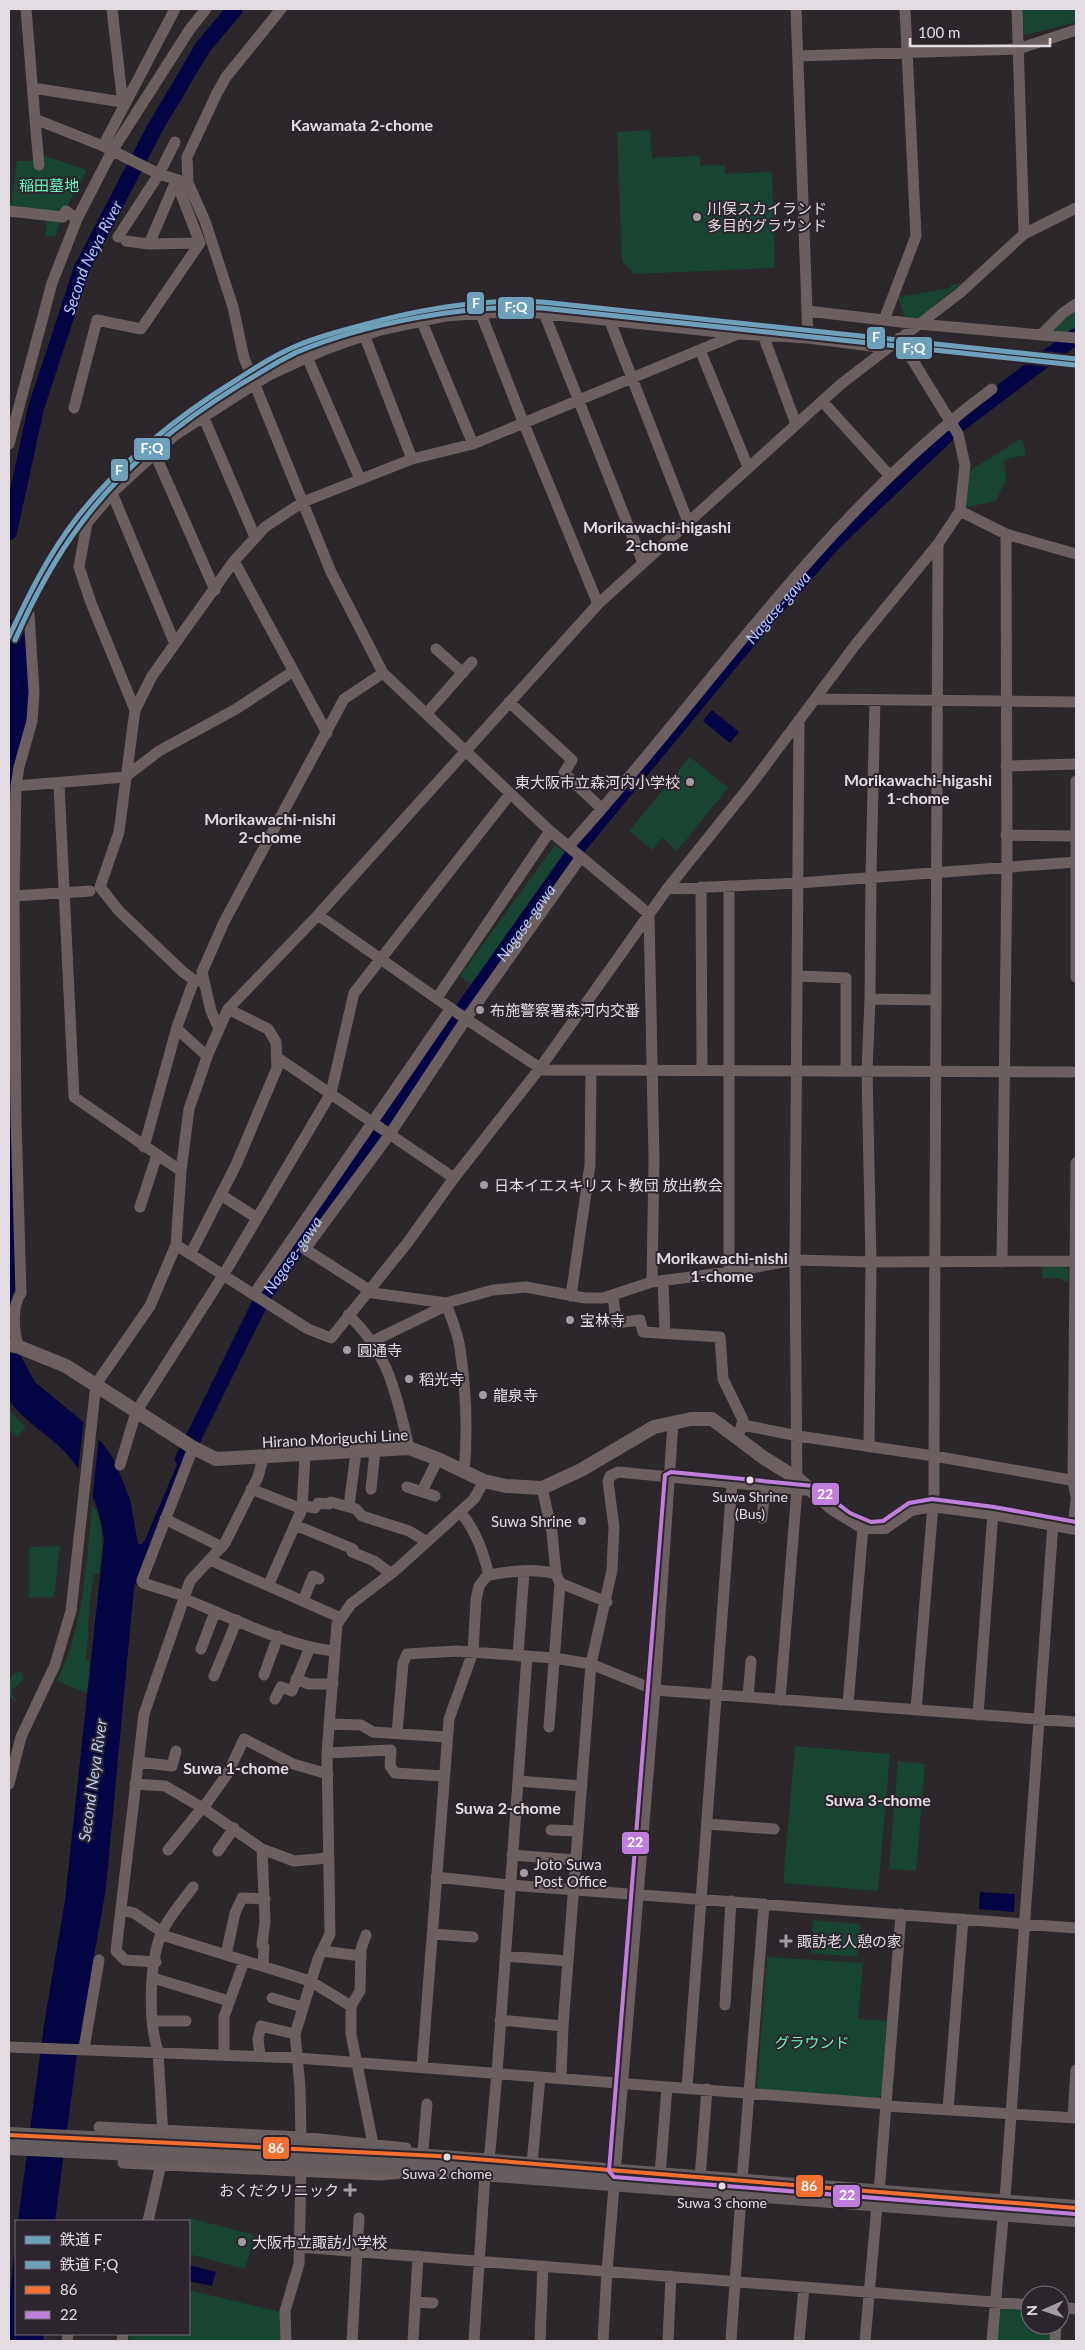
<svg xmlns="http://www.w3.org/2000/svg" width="1085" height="2350" font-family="Lato,'Noto Sans JP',sans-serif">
	<rect width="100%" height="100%" fill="#2b272b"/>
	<path fill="#184432" d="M1021,9H1076V22L1025,35Z
		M650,130L652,158L700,156V166L725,165V174L772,172L775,268L634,274L622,261L617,132Z
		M42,155L87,170L63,214L55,237L45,236L48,212L11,206L17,161H41Z
		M962,283L913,322L906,321L898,297L951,288V285Z
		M1076,309V334L1050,332Z
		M1022,438L1026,455L1004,460L1006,479L996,501L964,508L966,473Z
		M690,757L728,788L677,851L662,838L652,850L629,831Z
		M555,845L567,854L472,985L460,976Z
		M1042,1266H1064L1068,1270V1281H1062L1061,1278H1042Z
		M9,1410L26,1427L17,1437L9,1429Z
		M92,1505C106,1517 101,1557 99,1574H94C88,1603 89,1632 86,1661L90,1662L87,1693L57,1681C84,1626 86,1566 92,1505Z
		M60,1546L54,1597L29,1598V1547Z
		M21,1672L24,1679L12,1690V1695L19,1703L9,1697C9,1686 8,1673 21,1672Z
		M795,1746L890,1754L878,1891L783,1883Z
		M898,1761L925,1764L916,1871L889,1869Z
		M813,1920L860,1924L857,1957L811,1953Z
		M767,1957L863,1963L858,2019L887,2021L881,2095L877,2099L760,2090L757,2086Z
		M190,2218L254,2235L245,2269L189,2254Z
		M189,2290L280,2312L281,2341H128L130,2334H189Z
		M1004,2308L1030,2310V2325H1053L1052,2341H996L999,2311Z"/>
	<path fill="#040444" d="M25,612C28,645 33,679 28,712C22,745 11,776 9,810V649Z
		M712,710L739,732L730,743L703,721Z
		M9,859L16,1289L13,1293L12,1302L19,1353L35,1382L81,1420L103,1444L114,1460L130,1499L138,1544H142L145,1540L185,1446L193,1443L134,1587L106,1888L77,2054L55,2221H18L44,2025L65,1900L104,1540C99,1501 83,1465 52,1440C36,1427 22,1417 9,1401Z
		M980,1892L1015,1894L1014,1912L979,1909Z
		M16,2235V2334H44L43,2341H9V2303Z
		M189,2265L216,2272L212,2286L189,2281Z"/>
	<path fill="#2b272b" d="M84,1419L99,1436L92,1502L78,1471Z"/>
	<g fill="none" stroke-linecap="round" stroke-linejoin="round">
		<g stroke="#040444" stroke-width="16">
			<path id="s1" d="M9,532L36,408L82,268L155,128L203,47L235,9"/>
			<path d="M9,627L12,664"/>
			<path id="s2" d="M183,1459L264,1295L389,1114L579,846L765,620L835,541L954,428L1076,336"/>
		</g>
		<path stroke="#6c5f60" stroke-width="11" d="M26,9L35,119L103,146L159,174L188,183
			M112,9L123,105
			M281,9L226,77L217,93L187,157L188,183L205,221L233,307L244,358L331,572L383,673L550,831L649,914L654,1160L652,1282
			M796,9L808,338
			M1017,9L1024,234
			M798,56L1018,49L1076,30
			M33,88L122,102
			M35,119L39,165
			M103,146L175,9
			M176,181L200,243
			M9,211L63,217L66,211L77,219
			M118,237L159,174L175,142
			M149,244L176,181
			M807,311L918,324L1076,338
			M544,313L643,563
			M481,314L524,424L598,604
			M609,319L688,522
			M884,320L916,236L905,9
			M422,322L473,444
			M1042,334L1063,313L1076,304
			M763,335L796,424
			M365,337L412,459
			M700,350L748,467
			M307,357L360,479
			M822,401L890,476
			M74,408L97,320L141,329L200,243L149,244L126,241
			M203,416L255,537
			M9,444L52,283L77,219L112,151L190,29L206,9
			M155,454L215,590
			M112,493L175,644
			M960,511L1006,534L1076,554
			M234,561L327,733
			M436,649L463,673
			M815,699L1076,702
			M509,702L572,760L564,773L601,808
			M135,710L91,603L79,567L87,523L114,491L175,435L269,375L326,349L380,330L445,316L518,311L739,334L808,338L887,348
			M427,713L472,662
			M1006,766L1076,764
			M1076,781V977
			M59,784L74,1097L181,1171
			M16,786L125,777L159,751L236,709L292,672
			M1006,835L1075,836
			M569,846C709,692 823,514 992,389
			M729,886V1272
			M100,887L119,832L135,710L152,676L234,561L265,527L303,502L412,459L473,444L738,334
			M100,887L119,911L183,972L194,980L202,981
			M701,887L702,1070
			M667,889L799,883L1076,862
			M14,896L90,891
			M318,915L466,1019L543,1070L1076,1072
			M798,976L846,978V1071
			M437,998L550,831
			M870,999L936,1000
			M177,1029L207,1056
			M219,1029L211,1011L202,972L224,922L344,699L383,673
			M278,1058L454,1178
			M144,1147L177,1027L194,980
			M1076,1163L1073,1481L1076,1497
			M221,1195L257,1218
			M140,1207L157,1155
			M176,1245L308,1329L331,1338L408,1242L454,1178L540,1068L667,889L753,782L856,644L938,544L960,511L965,465L958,434L899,338
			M191,1253L236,1165L277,1068L276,1042L268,1029L228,1009
			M1002,1262L1007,866L1006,534
			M663,1281L665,1333
			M369,1290L305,1249L390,1134L466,1019L581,857
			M366,1292L446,1303L493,1290L526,1287L585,1298H603L652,1282L729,1272L795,1260L871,1262L1076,1261
			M254,1294L451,1008
			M613,1295L616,1323L640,1320L643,1332L720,1337L723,1379L743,1420L740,1431
			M571,1296L590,1165L591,1070
			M446,1303C451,1318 458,1333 460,1348C466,1390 468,1431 464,1472
			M348,1315C389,1352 397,1397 409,1448
			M373,1341L441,1308L446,1303
			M19,1347C13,1333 12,1305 21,1293L16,1119L14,896L16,786L19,767L32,721L34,692L29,614
			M743,1425L798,1436L934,1456L1076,1481
			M869,1447L871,1262L867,1071L870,999L871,876L875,700
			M120,1465L136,1412L224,1274L331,1093L354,993L510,794
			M407,1487L435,1496
			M542,1488L552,1532L556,1574
			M251,1489L302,1509
			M371,1489L375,1451
			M422,1491L438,1459
			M301,1505L315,1508L318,1503L329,1504L331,1502L356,1509L362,1516L409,1531L427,1542
			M349,1506L356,1452
			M460,1512C476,1530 483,1552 489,1575
			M762,1518L765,1486
			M165,1519L222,1547
			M295,1525L353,1549L352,1552L374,1561L390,1573
			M1073,1527L1076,1500
			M210,1560L341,1618
			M268,1586L302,1509L305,1455
			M184,1596L143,1583L142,1580L193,1448
			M183,1598C227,1616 289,1647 335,1651
			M303,1601L313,1576L319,1579
			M201,1649L215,1612
			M518,1656L524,1571
			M264,1675L278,1636
			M214,1676L237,1620
			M296,1679L309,1684H333
			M748,1697L751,1661
			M275,1699L281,1687L292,1691L310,1647
			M780,1700L797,1489L795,1260L799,720
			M848,1704L863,1527
			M916,1710L934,1493V1456L938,544
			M978,1715L993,1513
			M329,1724L361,1725L373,1732L447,1737
			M549,1727L560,1583
			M397,1733L403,1663L407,1654L457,1651L554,1658L591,1664L655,1690L1076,1722
			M327,1753L391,1750L390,1766L395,1773L443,1776
			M138,1762L172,1766L176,1751
			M518,1781L582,1786
			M9,1784L21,1737L55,1665L71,1611L96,1384L150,1306L176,1245L181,1171L189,1109L208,1054L228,1009L318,915L598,604L841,384L961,292L1024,234L1076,208
			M135,1784L165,1786L203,1808L262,1849L294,1861L328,1858
			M203,1808L228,1773L244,1739L293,1764L328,1774
			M707,1824L774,1829
			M551,1830L578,1831
			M262,1849L265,1921L262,1945L264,1947L263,1966
			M168,1850L202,1808
			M218,1851L234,1828
			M512,1855L575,1860
			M436,1877L510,1885L1076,1928
			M122,1910L134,1913L162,1932
			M432,1934L473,1937
			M162,1935L310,1981L351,2006
			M366,1935L361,1949L360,1991L351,2006V2034L373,2144
			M322,1951L361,1956
			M226,1955L235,1913L242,1898L265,1899
			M505,1956L568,1961
			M156,1962L125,1960L116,1951L144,1714L190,1581L225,1543L258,1477L263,1458
			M153,1978L229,2001
			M272,1998L302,2007
			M725,2005L731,1901
			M500,2020L563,2026
			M153,2021H186
			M9,2047L298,2058L886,2104
			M84,2049L99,1960
			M224,2055V2017L244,1961
			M260,2056L258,2039L261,2026L295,2034
			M422,2067L449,1719L473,1652L476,1600L479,1586L485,1578L489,1575C511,1571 535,1568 556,1574L560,1583L607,1602
			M561,2078L563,2026L591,1664L612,1570L614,1527L608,1482L610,1476L618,1472L805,1490
			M687,2088L732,1483
			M886,2106L1076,2118
			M948,2110L963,1919
			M1073,2118L1076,2070
			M99,2127L301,2137L406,2148
			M163,2136L158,2051C148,2022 149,1961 162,1932C169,1916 183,1901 193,1887
			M301,2137L300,2087L295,2034L318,1959L330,1934L327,1753L337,1624L351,1604L397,1569L474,1499L484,1481
			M423,2150L427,2104
			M123,2163L380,2175L403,2173
			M532,2164L540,2077
			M660,2175L667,2087
			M700,2178L707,2089
			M742,2181L764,1904
			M879,2193L901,1914
			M148,2221L162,2160
			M299,2247L1030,2305
			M415,2302L433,2303
			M1060,2307L1076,2309
			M67,2341L68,2334
			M122,2341L123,2334
			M286,2341L285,2311L299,2264L301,2169
			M352,2341L359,2218
			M413,2341L418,2256
			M474,2341L485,2174L490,2151L497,2073L527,1656
			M540,2341L543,2266
			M603,2341L607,2271L655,1690L673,1423
			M668,2341L671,2276
			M731,2341L741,2195
			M799,2341L804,2287
			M865,2341L877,2205
			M992,2341L1006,2185L1053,1523
			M1055,2341L1056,2325"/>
		<path stroke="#6c6061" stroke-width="14" d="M9,1345L19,1347L66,1366L192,1447L216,1459L409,1448L438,1459L484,1481L506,1486L542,1488L581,1470L654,1427L691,1419H712L764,1458L798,1479L832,1508L863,1527H885L911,1509L932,1505L993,1513L1076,1528"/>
		<path stroke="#655d5e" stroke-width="16" d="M379,2153L1076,2208
			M378,2165L1076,2219"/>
		<path stroke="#655d5e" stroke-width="16" d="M9,2135L379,2153
			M9,2147L378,2165"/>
		<defs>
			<path id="bus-1" d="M9,2135L438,2156L1076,2208"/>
			<path id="bus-2" d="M1075,2214L614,2177L609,2171L665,1475L671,1472L814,1486L850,1513L871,1522L883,1521L909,1503L932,1499L994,1507L1076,1522"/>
		</defs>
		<use href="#bus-1" stroke="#2d252d" stroke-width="8"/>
		<use href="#bus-2" stroke="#2d252d" stroke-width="8"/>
		<use href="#bus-1" stroke="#f46f30" stroke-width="4"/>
		<use href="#bus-2" stroke="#c07fdc" stroke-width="4"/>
		<defs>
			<path id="rail-1" d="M9,637C28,596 48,555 76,519C121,461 176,417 238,379C256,367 275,355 294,347C316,337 340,331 363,325C421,309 481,298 542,302L1076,359"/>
			<path id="rail-2" d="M15,640C33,599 53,561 80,525C123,466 180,422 241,384C260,373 278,361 297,352C367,323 466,304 542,308L1075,365"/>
		</defs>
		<use href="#rail-1" stroke="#2d252d" stroke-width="9"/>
		<use href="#rail-2" stroke="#2d252d" stroke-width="9"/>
		<use href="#rail-1" stroke="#6ea0bc" stroke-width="5"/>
		<use href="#rail-2" stroke="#6ea0bc" stroke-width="5"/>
	</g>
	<g fill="#a39da3" stroke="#2d252d" stroke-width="2">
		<circle cx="697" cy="217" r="5"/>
		<circle cx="690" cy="782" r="5"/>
		<circle cx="480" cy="1010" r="5"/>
		<circle cx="484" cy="1185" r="5"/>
		<circle cx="570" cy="1320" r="5"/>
		<circle cx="347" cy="1350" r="5"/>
		<circle cx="409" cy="1379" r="5"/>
		<circle cx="483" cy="1395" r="5"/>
		<circle cx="582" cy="1521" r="5"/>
		<circle cx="524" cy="1873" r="5"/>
		<path d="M783.5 1933.5h5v5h5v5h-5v5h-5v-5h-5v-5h5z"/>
		<path d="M347.5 2182.5h5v5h5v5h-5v5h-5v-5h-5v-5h5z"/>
		<circle cx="242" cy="2242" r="5"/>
	</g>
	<g fill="#e3dde3" stroke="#2d252d" stroke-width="2">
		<circle cx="750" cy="1480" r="4.5"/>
		<circle cx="447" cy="2157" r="4.5"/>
		<circle cx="722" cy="2186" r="4.5"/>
	</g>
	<g text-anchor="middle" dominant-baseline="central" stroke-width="4" stroke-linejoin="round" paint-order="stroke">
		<g font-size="14" fill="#e3dde3" stroke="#2d252d">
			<text x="750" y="1496">Suwa Shrine<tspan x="750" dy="17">(Bus)</tspan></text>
			<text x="447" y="2173">Suwa 2 chome</text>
			<text x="722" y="2202">Suwa 3 chome</text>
		</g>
		<g font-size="15" fill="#67fabc" stroke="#2d252d">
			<text x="49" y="185">稲田墓地</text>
			<text x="812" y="2042">グラウンド</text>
		</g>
		<g font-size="15" fill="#e3dde3" stroke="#2d252d" text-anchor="start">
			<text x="707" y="208">川俣スカイランド<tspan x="707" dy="17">多目的グラウンド</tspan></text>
			<text x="680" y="782" text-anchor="end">東大阪市立森河内小学校</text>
			<text x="490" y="1010">布施警察署森河内交番</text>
			<text x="494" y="1185">日本イエスキリスト教団 放出教会</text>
			<text x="580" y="1320">宝林寺</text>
			<text x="357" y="1350">圓通寺</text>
			<text x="419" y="1379">稻光寺</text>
			<text x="493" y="1395">龍泉寺</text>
			<text x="572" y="1521" text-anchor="end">Suwa Shrine</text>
			<text x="534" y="1864">Joto Suwa<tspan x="534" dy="17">Post Office</tspan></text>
			<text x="797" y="1941">諏訪老人憩の家</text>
			<text x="339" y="2190" text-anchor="end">おくだクリニック</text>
			<text x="252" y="2242">大阪市立諏訪小学校</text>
		</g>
		<g font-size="15" fill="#e3dde3" stroke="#2d252d">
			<text transform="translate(335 1438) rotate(-3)">Hirano Moriguchi Line</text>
		</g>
		<g font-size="16" font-weight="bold" fill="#e3dde3" stroke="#2d252d">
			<text x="362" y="124">Kawamata 2-chome</text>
			<text x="657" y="526">Morikawachi-higashi<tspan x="657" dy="18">2-chome</tspan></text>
			<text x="918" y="779">Morikawachi-higashi<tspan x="918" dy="18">1-chome</tspan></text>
			<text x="270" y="818">Morikawachi-nishi<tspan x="270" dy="18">2-chome</tspan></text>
			<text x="722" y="1257">Morikawachi-nishi<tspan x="722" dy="18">1-chome</tspan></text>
			<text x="236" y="1767">Suwa 1-chome</text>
			<text x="878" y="1799">Suwa 3-chome</text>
			<text x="508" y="1807">Suwa 2-chome</text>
		</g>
		<g font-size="16" font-style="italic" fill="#b6ccf5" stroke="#2d252d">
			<text stroke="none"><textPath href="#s1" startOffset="288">Second Neya River</textPath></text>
			<text stroke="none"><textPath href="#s2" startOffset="1042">Nagase-gawa</textPath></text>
			<text stroke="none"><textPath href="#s2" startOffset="638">Nagase-gawa</textPath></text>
			<text stroke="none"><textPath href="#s2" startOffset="232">Nagase-gawa</textPath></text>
			<text transform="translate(92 1780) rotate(-82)">Second Neya River</text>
		</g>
	</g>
	<g stroke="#2d252d" stroke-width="2">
		<rect x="466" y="291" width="19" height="24" rx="5" fill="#6ea0bc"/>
		<rect x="497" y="296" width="38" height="24" rx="5" fill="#6ea0bc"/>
		<rect x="866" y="326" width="20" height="24" rx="5" fill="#6ea0bc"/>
		<rect x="895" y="336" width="38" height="24" rx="5" fill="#6ea0bc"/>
		<rect x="133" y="437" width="38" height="24" rx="5" fill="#6ea0bc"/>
		<rect x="110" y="458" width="19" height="24" rx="5" fill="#6ea0bc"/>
		<rect x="811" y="1482" width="29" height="24" rx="5" fill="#c07fdc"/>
		<rect x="621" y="1831" width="29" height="24" rx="5" fill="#c07fdc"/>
		<rect x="262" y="2136" width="28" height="24" rx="5" fill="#f46f30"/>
		<rect x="795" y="2174" width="29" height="24" rx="5" fill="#f46f30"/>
		<rect x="832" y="2184" width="29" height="24" rx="5" fill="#c07fdc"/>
	</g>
	<g font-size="14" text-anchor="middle" font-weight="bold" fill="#fff">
		<text x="476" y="308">F</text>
		<text x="516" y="312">F;Q</text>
		<text x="876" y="342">F</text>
		<text x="914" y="353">F;Q</text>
		<text x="152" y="453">F;Q</text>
		<text x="119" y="475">F</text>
		<text x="825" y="1499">22</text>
		<text x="635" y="1847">22</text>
		<text x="276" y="2153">86</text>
		<text x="809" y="2191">86</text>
		<text x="847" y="2200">22</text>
	</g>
	<rect width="1085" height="2350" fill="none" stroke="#e3dde3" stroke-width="20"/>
	<rect x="15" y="2220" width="175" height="115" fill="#2d252d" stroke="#766f76"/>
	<rect x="25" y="2236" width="25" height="8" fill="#6ea0bc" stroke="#766f76"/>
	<text x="60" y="2245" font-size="15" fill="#e3dde3">鉄道 F</text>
	<rect x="25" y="2261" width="25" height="8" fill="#6ea0bc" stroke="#766f76"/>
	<text x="60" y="2270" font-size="15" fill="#e3dde3">鉄道 F;Q</text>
	<rect x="25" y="2286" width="25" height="8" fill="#f46f30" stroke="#766f76"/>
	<text x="60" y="2295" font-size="15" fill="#e3dde3">86</text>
	<rect x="25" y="2311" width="25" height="8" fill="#c07fdc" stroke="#766f76"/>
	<text x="60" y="2320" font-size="15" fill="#e3dde3">22</text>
	<g transform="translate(1045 2310) rotate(268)"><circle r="24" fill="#2d252d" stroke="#766f76"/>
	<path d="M0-4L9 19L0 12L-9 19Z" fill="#a39da3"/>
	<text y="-8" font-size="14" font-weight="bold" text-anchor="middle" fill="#e3dde3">N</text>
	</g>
	<path d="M910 38v8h140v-8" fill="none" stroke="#e3dde3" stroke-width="2.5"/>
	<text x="918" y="38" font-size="15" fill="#e3dde3" stroke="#2d252d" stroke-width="4" paint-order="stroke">100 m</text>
</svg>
